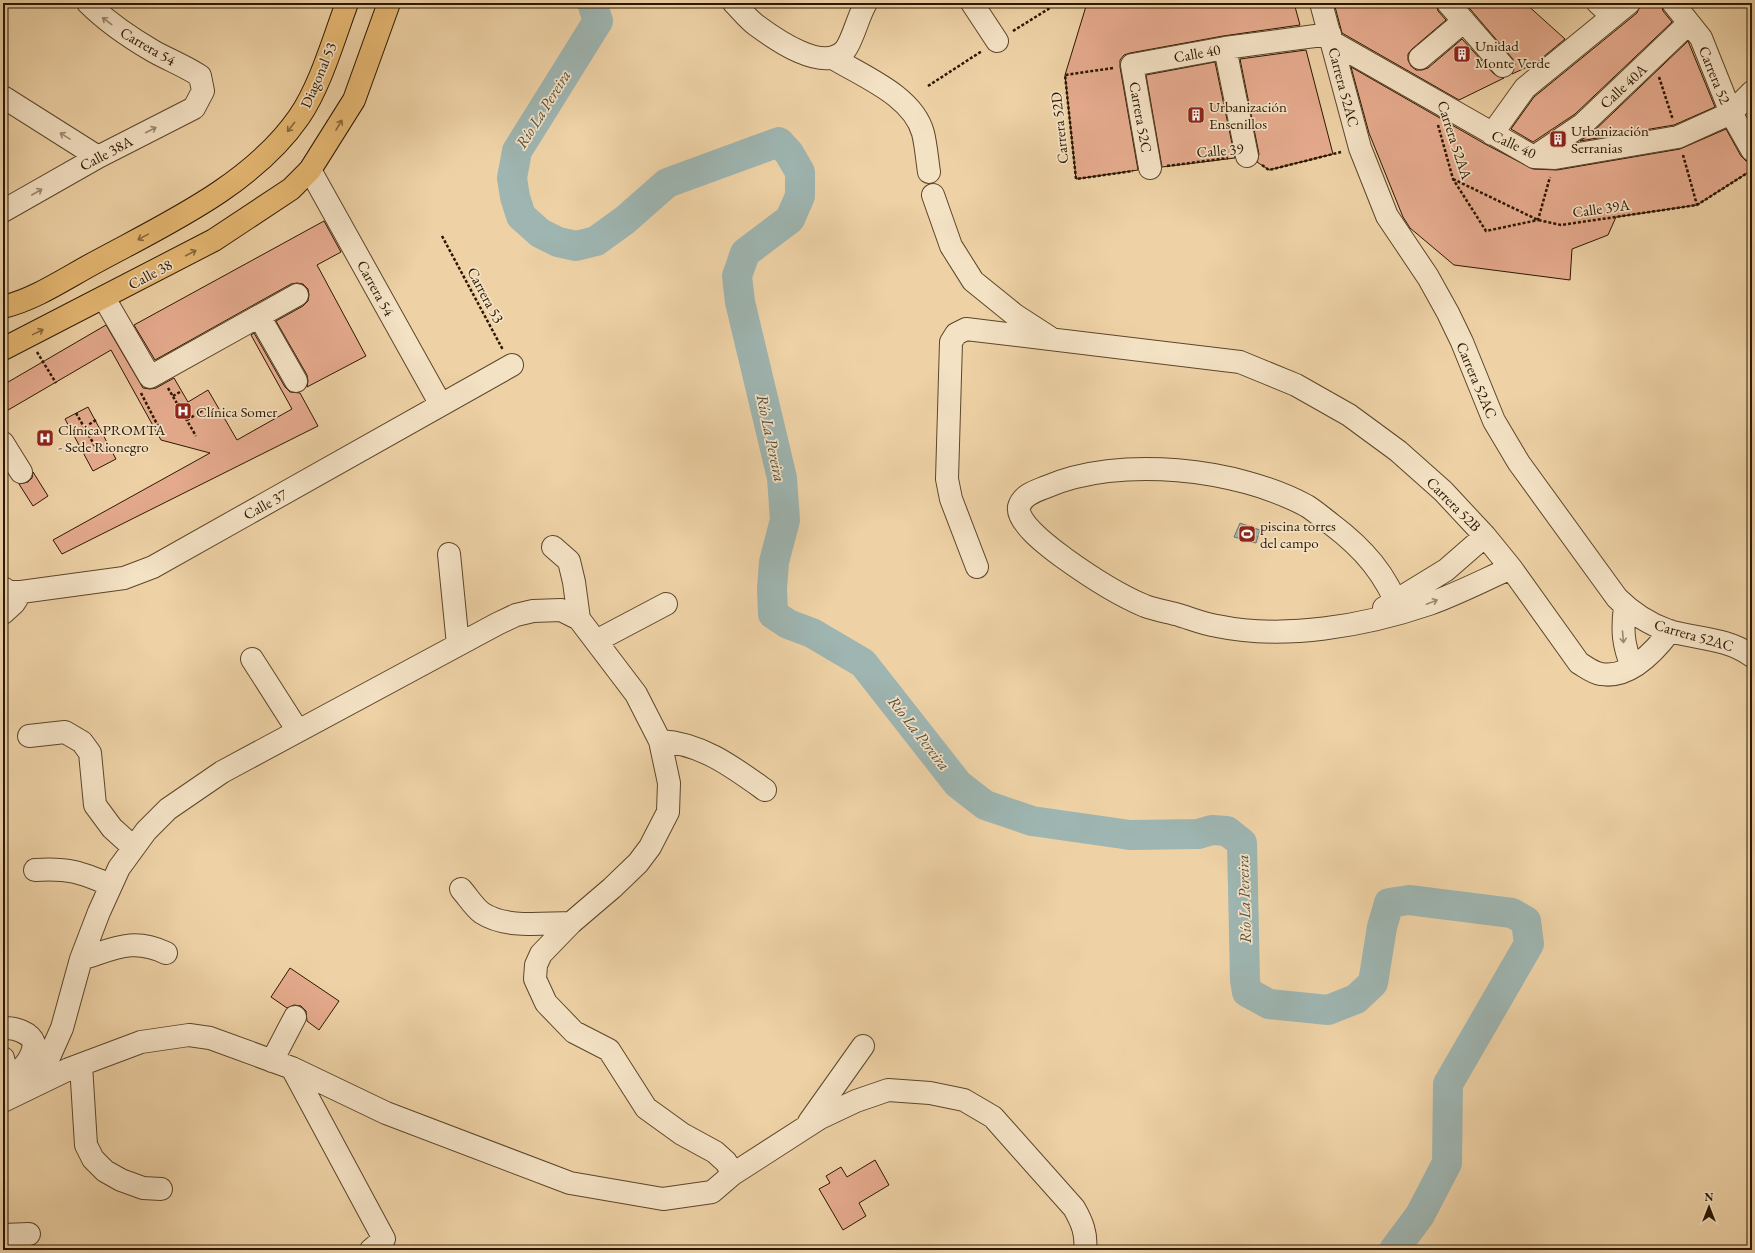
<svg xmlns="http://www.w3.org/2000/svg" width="1755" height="1253" font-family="'EB Garamond',serif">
	<defs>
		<pattern id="water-ripples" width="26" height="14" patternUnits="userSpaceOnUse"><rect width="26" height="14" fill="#9eb5b1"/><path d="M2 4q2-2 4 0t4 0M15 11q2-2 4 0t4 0" fill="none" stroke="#889b96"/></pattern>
	</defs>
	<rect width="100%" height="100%" fill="#eed2a6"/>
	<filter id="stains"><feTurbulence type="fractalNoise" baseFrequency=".005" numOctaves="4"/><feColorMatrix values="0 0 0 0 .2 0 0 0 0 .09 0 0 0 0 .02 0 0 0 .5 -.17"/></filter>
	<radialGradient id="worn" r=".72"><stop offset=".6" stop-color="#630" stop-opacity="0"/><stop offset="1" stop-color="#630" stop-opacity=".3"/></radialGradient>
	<path fill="url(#water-ripples)" stroke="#70766a" d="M1240,523L1260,530L1256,543L1234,537Z"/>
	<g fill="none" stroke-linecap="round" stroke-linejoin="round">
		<path stroke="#9eb5b1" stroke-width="30" d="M592,3L598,21L517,151L512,178L515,197L521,216L540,233L558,242L576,246L596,241L625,220L667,183L779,142L789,153L800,172V196L790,219L745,253L737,276L740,302L782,478L785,520L774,562L772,589L773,614L788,624L812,633L863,663L958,784L985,805L1032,821L1130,835L1198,834L1212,830L1227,831L1242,843L1245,980L1247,992L1269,1004L1328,1010L1356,999L1373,983L1382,927L1389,903L1409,900L1512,913L1526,921L1529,944L1448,1084L1447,1163L1420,1215L1394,1250"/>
	</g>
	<path fill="#e6ab8e" stroke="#2b1700" d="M1087,3H1294L1300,25L1223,36L1130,53L1124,55L1120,60V67L1138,170L1076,179L1065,75Z
		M1334,3H1436L1438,11L1446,20L1412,49L1408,54V60L1411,66L1416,70H1422L1428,68L1462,39L1494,74L1504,78L1459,100L1342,33Z
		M1465,3H1525L1565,39L1536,63L1512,74L1515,64L1512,58Z
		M1641,3H1661L1663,11L1672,22L1575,114L1533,142L1511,129L1534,97L1637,13Z
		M1688,41L1715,107L1674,125L1580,141L1592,133Z
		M1306,50L1333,154L1269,170L1257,162L1259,154L1240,59Z
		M1215,62L1235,158L1162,167L1146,75Z
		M1351,67L1485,144L1533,169L1557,170L1680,149L1726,129L1741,156L1746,161L1752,162V170L1697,205L1616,217L1608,235L1572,249L1570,280L1454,265L1410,228L1403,217L1369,133Z
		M324,221L341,252L317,265L366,356L307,387L308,381L307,375L276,321L303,306L308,301L309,295L308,289L303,284L297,283L291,284L155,360L134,325Z
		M106,325L143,388L150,389L156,388L174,378L188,402L208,390L237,440L292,409L251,335L254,333L285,387L290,392L300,393L318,426L62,554L53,540L210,453L161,440L111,350L3,413V385Z
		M88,407L116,459L93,471L65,419Z
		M33,472L48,496L33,506L19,484L28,482L32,478Z
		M290,968L339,1001L319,1030L307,1021L306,1011L301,1006L294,1005L287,1008L271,997Z
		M875,1160L889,1185L859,1203L866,1216L843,1230L819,1189L830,1183L826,1176L841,1167L847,1177Z"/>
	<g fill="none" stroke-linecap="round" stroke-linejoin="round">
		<defs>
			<path id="minor" d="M734,3C741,10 748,19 756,25C775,39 824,74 845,50C853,40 858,16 866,3
				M972,3L997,41
				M1321,3L1360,148L1387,216L1428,277L1448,313L1462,342L1494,421L1519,463L1617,598C1632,613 1649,624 1669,631C1698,639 1727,638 1752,656
				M1448,3L1503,66
				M1598,3L1612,16
				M1673,3L1701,38L1731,113L1752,150
				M1332,42L1534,157L1555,158L1678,137L1731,113L1752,92
				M1225,48L1247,156
				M833,58C864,77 913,96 923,133C926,145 927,159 929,172
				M1420,58L1464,21
				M3,97L98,157
				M1492,134L1525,88L1629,3
				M1534,157L1583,124L1689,23
				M1150,168L1132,65L1225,48L1330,34
				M310,170L441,405
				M933,195L951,246L973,281L1015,315L1049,337
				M3,211L98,157L194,108L203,91L200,76C185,66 169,60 153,51C129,37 107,22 88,3
				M104,298L150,377L297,295
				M259,316L296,381
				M3,443L21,472
				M553,547L569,561L574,582L579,619
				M449,554L458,645
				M977,567L951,499L947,479L951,342L956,334L966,329L1240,362L1296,385L1349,415L1398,451L1443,491L1485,536L1511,568L1579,663C1586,667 1593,673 1601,674C1629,679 1655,651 1670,631
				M3,588L9,592H21L124,578L153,567L512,365
				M1625,606C1622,631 1623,644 1632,667
				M1384,608L1446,570L1485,536
				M3,613L14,603L21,592
				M1400,613C1387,575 1363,548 1331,524C1323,518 1315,511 1307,506C1237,468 1119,455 1046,487C1036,491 1022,495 1019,507C1016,523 1052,549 1064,558C1089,576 1116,594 1145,606C1156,610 1168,612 1179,615C1192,619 1204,624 1217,626C1284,640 1365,626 1429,604C1457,594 1484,580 1511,568
				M596,641L666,604
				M252,659L298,731
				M29,736L65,732L82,742L90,753L95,805L112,828L133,847
				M660,741C701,743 733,767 765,790
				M35,870C69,868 80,872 111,885
				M461,889C468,897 474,907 482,913C507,929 542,923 571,923
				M81,959C114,949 133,937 166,953
				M3,1029C13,1026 31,1033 34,1043C33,1060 21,1070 9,1080
				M3,1058L12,1092
				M272,1061L295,1017
				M81,1065L86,1145L93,1159L105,1171L121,1180L143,1188L161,1189
				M292,1068L384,1239L371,1250
				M37,1084L62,1028L81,959L99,912L119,868L146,831L168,809L222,772L497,624L516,615L533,611L561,610L579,619L636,694L660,741L669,783L668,812L650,847L638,863L612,888L571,923L541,954L536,965L535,979L546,1003L574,1032L609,1050L646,1108L682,1134L715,1152L726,1162L733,1174
				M3,1101L69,1069L141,1042L189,1035L210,1038L292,1068L386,1113L570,1183L663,1199L712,1192L733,1174L820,1118L856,1101L888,1090L930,1093L964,1100L993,1117L1074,1208C1082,1222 1087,1234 1085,1250
				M809,1122L863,1046
				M3,1235L29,1234"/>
			<path id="major" d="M3,307C36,299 66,278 96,262C166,224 252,185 299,117C320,87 334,38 347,3
				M3,349L214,240L291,189L310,170L354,100L389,3"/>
		</defs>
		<use href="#minor" stroke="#5c462a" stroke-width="24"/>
		<use href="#major" stroke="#2b1700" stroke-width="24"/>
		<path stroke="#2b1700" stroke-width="2.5" stroke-dasharray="3 2" stroke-linecap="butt" d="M1013,31L1058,3
			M1113,68L1065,75L1076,179L1133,171
			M1659,77L1673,120
			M928,86L982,51
			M1438,125L1453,179L1486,231L1538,220L1550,177
			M1683,155L1697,205
			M1262,165L1269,170L1341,152
			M1167,166L1228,158
			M1453,179L1538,220L1561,225L1697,205L1752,170
			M442,236L503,350
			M37,352L56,383
			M168,388L196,436
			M141,393L158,426
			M173,396L180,392
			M76,413L99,453
			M187,420L208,407
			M85,427L96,420"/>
		<use href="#minor" stroke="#f4e2c5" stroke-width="22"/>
		<use href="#major" stroke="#e7b973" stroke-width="22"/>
	</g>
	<defs><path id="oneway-shaft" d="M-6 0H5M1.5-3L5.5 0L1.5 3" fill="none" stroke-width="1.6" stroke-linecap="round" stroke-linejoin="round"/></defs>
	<g stroke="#9a876c">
		<use href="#oneway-shaft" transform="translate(107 21) rotate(-143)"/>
		<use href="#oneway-shaft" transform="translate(151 130) rotate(-27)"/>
		<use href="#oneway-shaft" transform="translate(65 136) rotate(-148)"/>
		<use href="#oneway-shaft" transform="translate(37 192) rotate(-30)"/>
		<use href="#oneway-shaft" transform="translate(1432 602) rotate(-21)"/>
		<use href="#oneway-shaft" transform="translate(1623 637) rotate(85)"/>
	</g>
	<g stroke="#89683a">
		<use href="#oneway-shaft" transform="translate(339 125) rotate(-59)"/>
		<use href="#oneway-shaft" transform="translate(291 127) rotate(128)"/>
		<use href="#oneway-shaft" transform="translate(143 237) rotate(151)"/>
		<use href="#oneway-shaft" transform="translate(191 253) rotate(-28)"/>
		<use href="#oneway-shaft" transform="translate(38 332) rotate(-26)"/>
	</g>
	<defs>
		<symbol id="building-square" viewBox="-11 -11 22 22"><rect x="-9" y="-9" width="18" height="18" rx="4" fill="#8f2418" stroke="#f4e2c5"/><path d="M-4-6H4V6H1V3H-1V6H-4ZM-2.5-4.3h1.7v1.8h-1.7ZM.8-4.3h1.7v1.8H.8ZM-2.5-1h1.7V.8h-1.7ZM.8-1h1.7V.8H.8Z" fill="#fff"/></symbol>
		<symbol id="hospital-square" viewBox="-11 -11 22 22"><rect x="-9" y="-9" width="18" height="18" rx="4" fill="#8f2418" stroke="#f4e2c5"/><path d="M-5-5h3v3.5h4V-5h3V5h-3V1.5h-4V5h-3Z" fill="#fff"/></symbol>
		<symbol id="stadium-square" viewBox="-11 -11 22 22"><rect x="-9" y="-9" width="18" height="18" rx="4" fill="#8f2418" stroke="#f4e2c5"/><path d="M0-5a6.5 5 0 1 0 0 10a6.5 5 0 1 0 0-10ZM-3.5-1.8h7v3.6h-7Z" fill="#fff"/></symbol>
	</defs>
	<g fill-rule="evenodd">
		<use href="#building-square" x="1452" y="44" width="20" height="20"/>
		<use href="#building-square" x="1186" y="105" width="20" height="20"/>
		<use href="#building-square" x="1548" y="129" width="20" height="20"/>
		<use href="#hospital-square" x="173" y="401" width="20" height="20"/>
		<use href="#hospital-square" x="35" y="428" width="20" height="20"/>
		<use href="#stadium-square" x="1237" y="524" width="20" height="20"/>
	</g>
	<g text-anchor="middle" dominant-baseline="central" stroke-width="3.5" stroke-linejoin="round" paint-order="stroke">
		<g font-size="15" fill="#2b1700" stroke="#f4e2c5" text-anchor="start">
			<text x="1475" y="45">Unidad<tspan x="1475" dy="17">Monte Verde</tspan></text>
			<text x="1209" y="106">Urbanización<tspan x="1209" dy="17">Ensenillos</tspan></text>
			<text x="1571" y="130">Urbanización<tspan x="1571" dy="17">Serranias</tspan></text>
			<text x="196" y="411">Clínica Somer</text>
			<text x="58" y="429">Clínica PROMTA<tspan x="58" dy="17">- Sede Rionegro</tspan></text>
			<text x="1260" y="525">piscina torres<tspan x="1260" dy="17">del campo</tspan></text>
		</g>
		<g font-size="15" fill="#2b1700" stroke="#f4e2c5">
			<text transform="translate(148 46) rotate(30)">Carrera 54</text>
			<text transform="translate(1197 53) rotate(-10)">Calle 40</text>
			<text transform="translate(318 75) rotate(-67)">Diagonal 53</text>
			<text transform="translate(1715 75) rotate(68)">Carrera 52</text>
			<text transform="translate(1623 86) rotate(-43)">Calle 40A</text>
			<text transform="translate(1344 87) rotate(75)">Carrera 52AC</text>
			<text transform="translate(1141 117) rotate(80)">Carrera 52C</text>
			<text transform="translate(1059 128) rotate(-96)">Carrera 52D</text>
			<text transform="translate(1455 140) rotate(72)">Carrera 52AA</text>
			<text transform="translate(1514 144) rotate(25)">Calle 40</text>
			<text transform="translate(1220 150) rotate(-5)">Calle 39</text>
			<text transform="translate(106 153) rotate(-28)">Calle 38A</text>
			<text transform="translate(1601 208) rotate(-8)">Calle 39A</text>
			<text transform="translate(150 274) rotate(-28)">Calle 38</text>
			<text transform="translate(376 288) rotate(61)">Carrera 54</text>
			<text transform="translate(486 295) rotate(62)">Carrera 53</text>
			<text transform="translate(1477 380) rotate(67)">Carrera 52AC</text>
			<text transform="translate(265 504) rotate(-29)">Calle 37</text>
			<text transform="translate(1454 504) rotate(45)">Carrera 52B</text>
			<text transform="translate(1694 635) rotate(16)">Carrera 52AC</text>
		</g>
		<g font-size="16" font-style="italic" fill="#534e3e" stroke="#f4e2c5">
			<text transform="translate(543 109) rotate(-58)">Río La Pereira</text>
			<text transform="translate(771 438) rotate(78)">Río La Pereira</text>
			<text transform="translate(919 733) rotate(52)">Río La Pereira</text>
			<text transform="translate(1244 899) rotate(-92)">Río La Pereira</text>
		</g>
	</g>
	<rect width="1755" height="1253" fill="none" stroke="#eed2a6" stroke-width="16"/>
	<rect x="4" y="4" width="1747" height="1245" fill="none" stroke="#2b1700" stroke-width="2"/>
	<rect x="8" y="8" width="1739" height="1237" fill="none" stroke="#2b1700"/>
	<g transform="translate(1709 1207)" stroke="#f4e2c5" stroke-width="3" paint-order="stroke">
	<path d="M0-3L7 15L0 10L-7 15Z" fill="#2b1700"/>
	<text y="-6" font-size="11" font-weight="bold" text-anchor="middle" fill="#2b1700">N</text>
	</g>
	<rect width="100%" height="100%" filter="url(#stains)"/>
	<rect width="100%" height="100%" fill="url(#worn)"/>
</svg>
